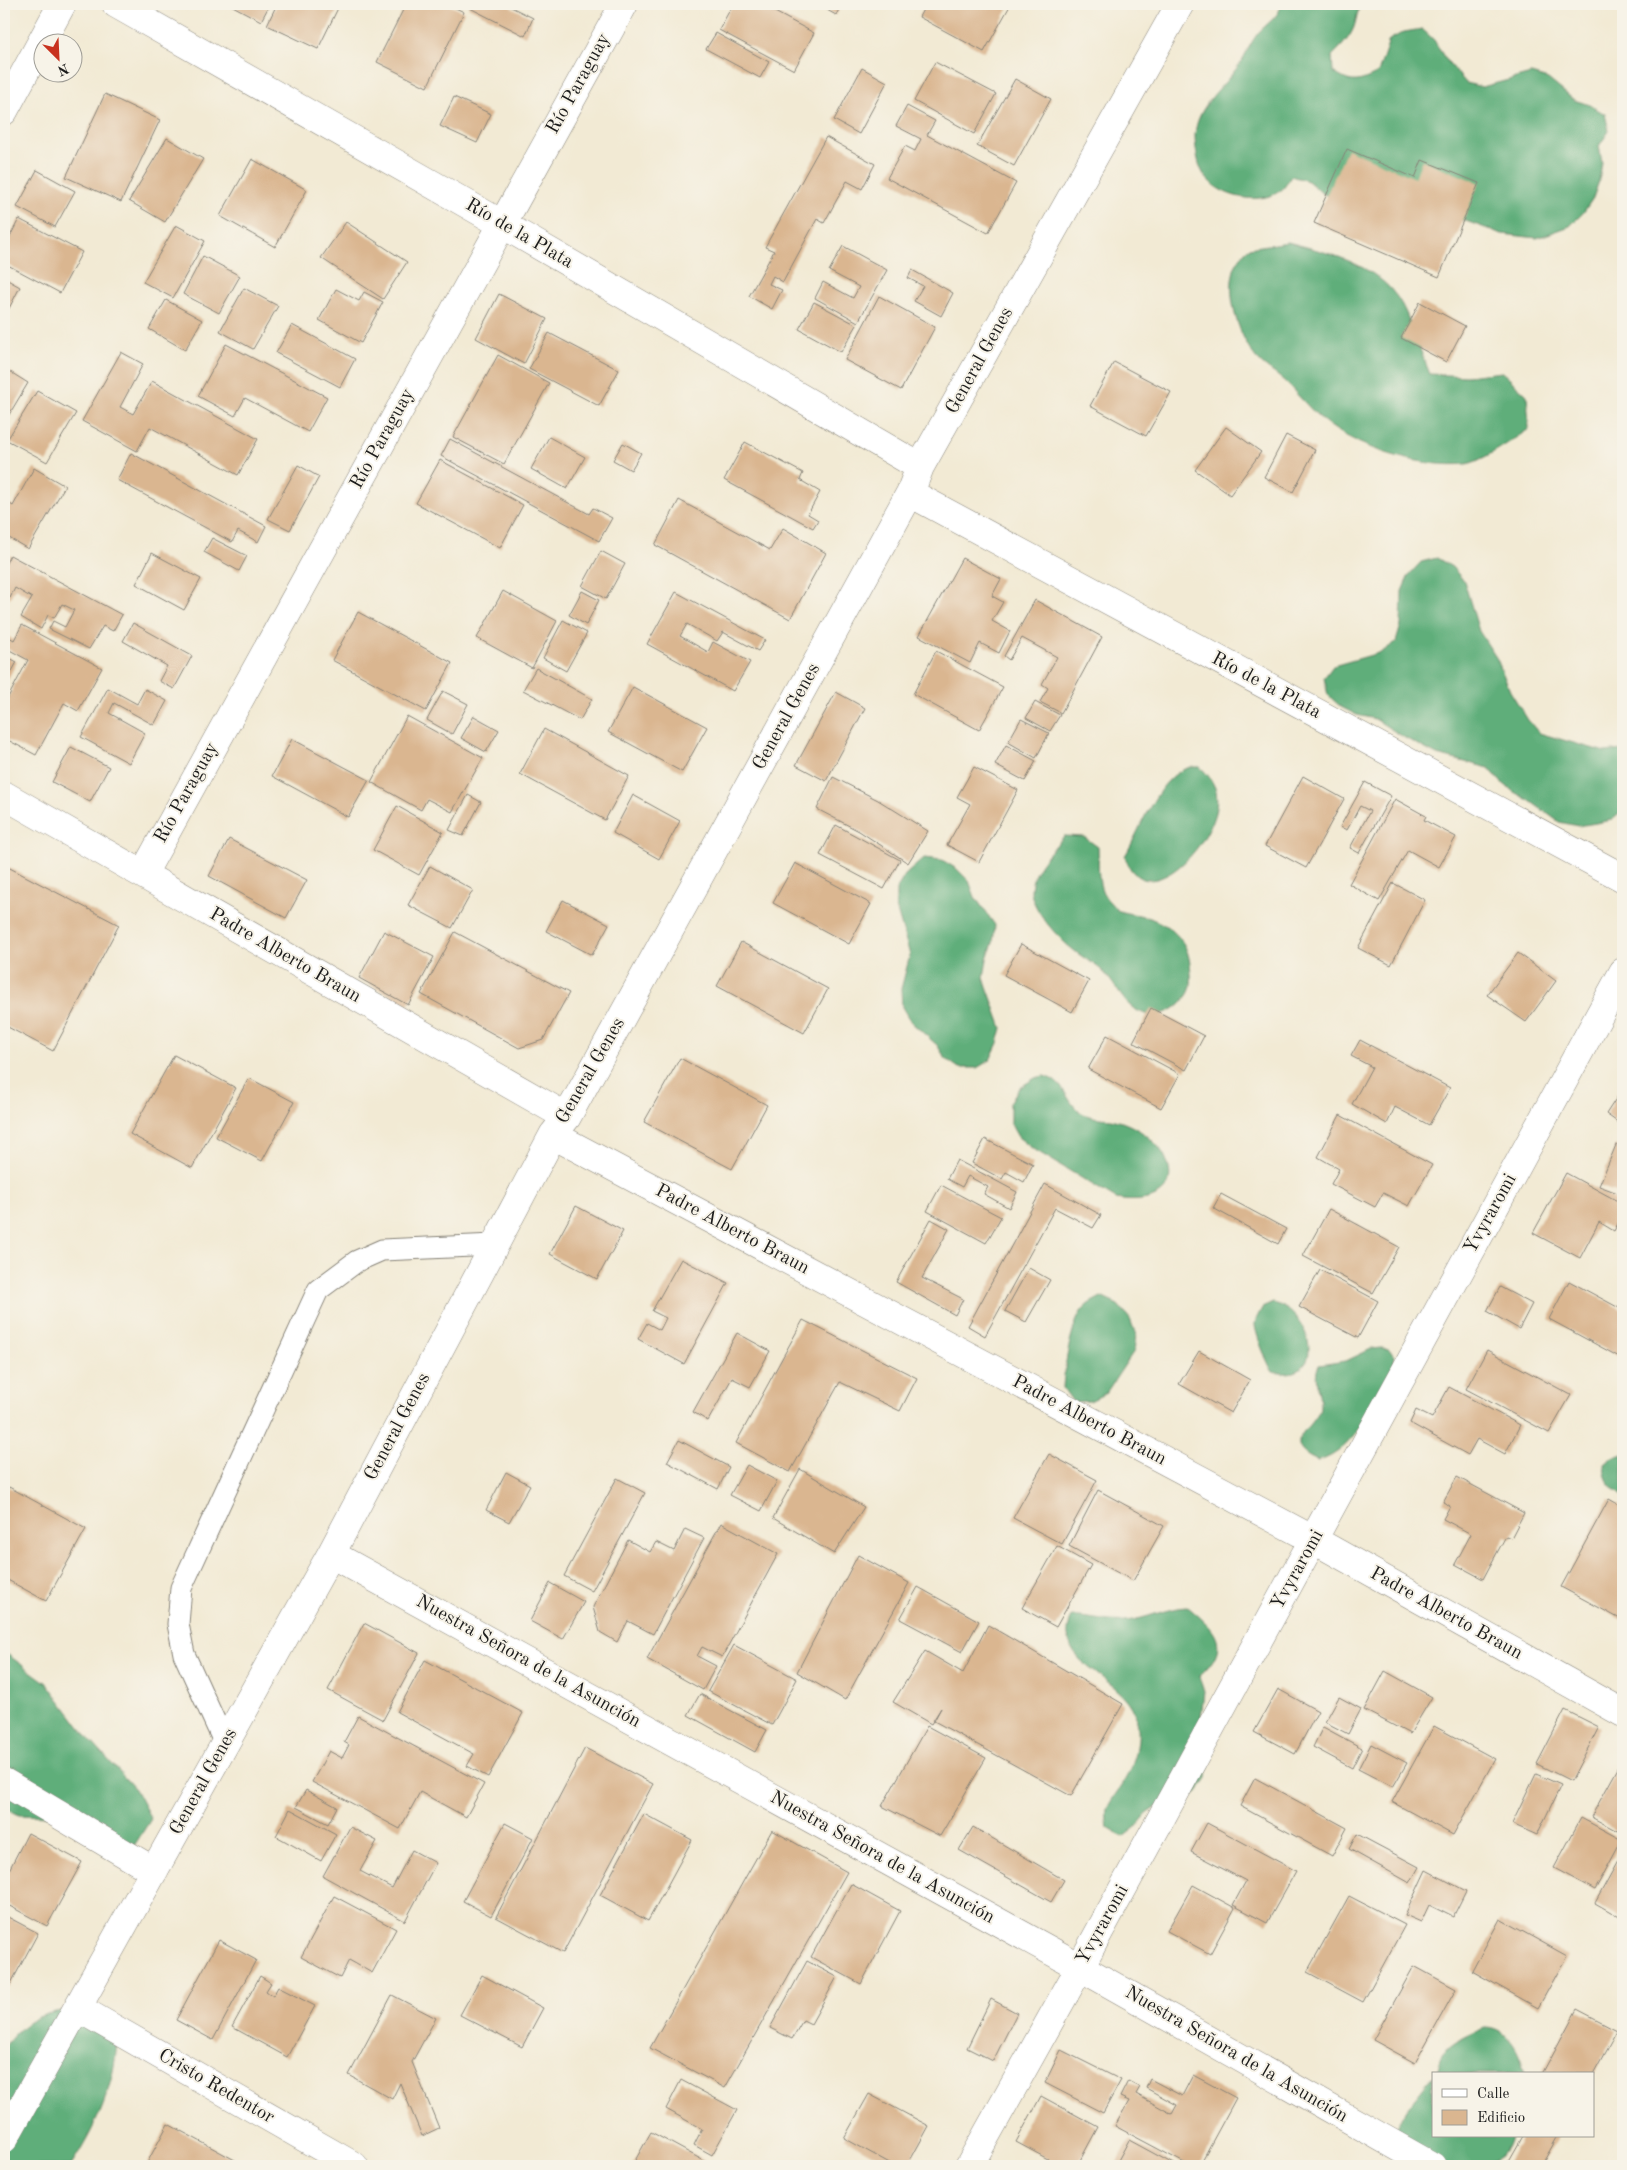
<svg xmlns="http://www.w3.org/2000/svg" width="1627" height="2170" font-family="'Old Standard TT',serif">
	<rect width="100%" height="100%" fill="#f7f3e8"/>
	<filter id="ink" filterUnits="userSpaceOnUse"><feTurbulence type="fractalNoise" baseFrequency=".02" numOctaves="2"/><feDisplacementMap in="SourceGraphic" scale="10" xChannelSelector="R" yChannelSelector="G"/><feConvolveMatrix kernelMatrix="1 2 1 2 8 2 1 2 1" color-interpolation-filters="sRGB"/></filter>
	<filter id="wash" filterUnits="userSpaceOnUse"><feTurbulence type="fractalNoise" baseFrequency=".0096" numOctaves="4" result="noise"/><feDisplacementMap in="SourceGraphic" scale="20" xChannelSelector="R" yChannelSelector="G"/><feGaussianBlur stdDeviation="1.12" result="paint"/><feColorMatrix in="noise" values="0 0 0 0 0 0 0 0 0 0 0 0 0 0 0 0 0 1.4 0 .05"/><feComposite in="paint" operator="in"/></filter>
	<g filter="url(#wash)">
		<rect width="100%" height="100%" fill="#f2ead4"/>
		<path fill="#5eae7a" stroke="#3d654b" d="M1282,4H1361C1357,11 1357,19 1354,27C1350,38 1340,48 1332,56L1333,72C1352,85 1358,83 1378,73L1389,40L1404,32L1422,29L1434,40L1444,57L1466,83L1482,87L1531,74L1548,79L1574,100L1590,105L1605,114L1609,131L1599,146L1602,163L1599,181L1593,198L1583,213L1570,226L1537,238L1502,234L1449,215L1337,201L1322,193L1308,181L1291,176C1288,181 1285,188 1280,191C1257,207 1212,196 1201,169C1197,160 1195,145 1195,135C1197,105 1223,88 1239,65C1246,55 1250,43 1258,33C1267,23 1278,18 1282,4Z
			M1288,242C1333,254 1386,266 1406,313C1415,333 1421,354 1430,374L1466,376L1502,372L1527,395L1529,429C1514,439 1482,462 1466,464C1425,468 1370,452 1336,430C1315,417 1301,397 1283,380C1275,373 1264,367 1257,359C1239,337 1226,298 1234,270C1236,262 1244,254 1248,248Z
			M1437,558L1452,567L1464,581L1479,631L1497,659L1510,691L1528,720L1539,733L1605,752L1623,750V811L1612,820L1596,823L1578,826L1559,822L1530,801L1514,792L1500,781L1489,768L1437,755L1405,738L1375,719L1357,715L1341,707L1328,695L1324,678L1333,666L1382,652L1396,642L1401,625L1402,591L1409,575L1421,562Z
			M1191,767H1200C1206,772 1212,780 1215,788C1230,832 1144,923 1125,856C1141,829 1158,774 1191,767Z
			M1064,836L1084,837L1098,847C1099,863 1096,886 1107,899C1110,902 1114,907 1117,910C1123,913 1133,914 1139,915C1165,921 1187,936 1190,964C1191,973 1193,986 1188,994C1176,1013 1153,1022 1133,1008C1121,1000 1113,979 1099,968C1090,961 1080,956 1071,948C1057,937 1031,908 1031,890C1032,868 1051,852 1064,836Z
			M924,858L942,860L957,869L969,881L975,897L995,925L993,943L987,959L984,978L1002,1028L998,1043L990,1060L977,1068H959L946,1059L937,1045L911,1022L902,1007L901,989L910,955L896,907V890L905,875Z
			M1044,1076C1067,1083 1065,1102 1082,1113C1091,1118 1101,1118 1111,1119C1131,1123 1154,1137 1164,1155C1184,1194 1148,1205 1116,1199L1032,1148L1018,1137L1014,1130L1010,1122V1103L1014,1096L1019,1088L1035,1078Z
			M1101,1297L1118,1305L1130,1319L1136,1335L1134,1351L1106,1393L1090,1401L1073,1402L1063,1388C1064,1369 1071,1322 1084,1308C1088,1303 1096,1300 1101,1297Z
			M1273,1303C1311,1311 1330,1383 1273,1372C1268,1365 1254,1331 1255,1323C1256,1318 1260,1312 1262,1308Z
			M1381,1348L1389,1349L1394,1356L1395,1365C1378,1397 1356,1452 1318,1461C1275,1443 1318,1425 1320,1407C1321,1391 1312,1379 1319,1365L1346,1361L1371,1349Z
			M1623,1454V1496C1609,1488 1605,1479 1604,1463L1610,1458Z
			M1188,1607C1217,1631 1232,1646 1199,1676L1204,1692L1200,1726L1208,1761L1207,1778L1197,1793L1163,1803L1147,1814L1136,1827L1123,1837L1108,1828C1107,1823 1106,1815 1107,1809C1111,1800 1118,1791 1123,1783C1135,1763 1143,1737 1135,1714C1123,1680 1071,1669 1068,1636C1067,1630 1070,1623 1071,1617C1089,1616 1107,1623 1125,1621C1148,1619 1164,1608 1188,1607Z
			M4,1652L47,1683L89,1739L135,1789L151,1819L132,1849L55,1816L19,1815L4,1809Z
			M61,2011L117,2040C115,2086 96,2127 71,2166H4V2047C22,2025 32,2016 61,2011Z
			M1484,2028C1509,2027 1520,2052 1525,2074H1435C1438,2068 1439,2060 1442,2055C1452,2041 1470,2035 1484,2028Z
			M1433,2076V2136H1511C1507,2170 1466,2166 1437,2166L1396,2130L1408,2107Z"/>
		<g id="blocks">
			<path fill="#dab690" d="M229,4H270L261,21Z
				M277,4H340L318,49L267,25Z
				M406,4H447L464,12L427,87L377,62Z
				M470,4H505L533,18L525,36L468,7Z
				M733,4H760L814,33L794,70L719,30Z
				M816,4H842L836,15Z
				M926,4H1011L984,52L919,17Z
				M716,33L769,62L760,78L706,49Z
				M935,62L996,94L974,134L914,101Z
				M862,68L887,82L859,134L834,120Z
				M1015,79L1051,99L1014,166L977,146Z
				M105,94L160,120L121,202L66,177Z
				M454,97L491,114L477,143L440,126Z
				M907,106L935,121L927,135L1016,183L988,233L887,178L905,146L915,151L921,139L896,126Z
				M826,137L875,164L862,189L847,181L824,223L817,219L783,282L773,276L769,284L782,290L772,309L749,296L774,251L765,247Z
				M167,138L203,159L165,222L129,201Z
				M1347,149L1415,178L1422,160L1479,183L1439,277L1314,223Z
				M252,159L307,190L275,247L220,216Z
				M37,170L75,191L55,227L17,207Z
				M19,219L82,252L60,293L4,263V248Z
				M346,222L407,262L383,299L321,258Z
				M176,225L205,241L173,298L143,282Z
				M843,246L887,270L858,322L815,298L823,282L853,298L859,287L829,271Z
				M203,256L240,276L219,313L183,294Z
				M912,270L953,293L941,316L914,301L923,286L908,278Z
				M4,278L20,287L4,318Z
				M244,288L278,306L253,349L220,331Z
				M336,289L359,301L364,292L383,302L361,343L319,320Z
				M499,294L547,319L524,364L476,338Z
				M879,296L935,327L901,390L845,360Z
				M166,300L202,320L185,350L149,329Z
				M814,302L857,325L841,352L799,329Z
				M1420,302L1465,326L1446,362L1401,338Z
				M292,325L355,359L340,387L276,353Z
				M549,333L619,370L599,406L529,369Z
				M226,344L327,397L308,432L245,398L235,416L198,396Z
				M121,352L143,364L120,407L133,414L152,381L258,439L238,475L150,427L137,451L82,421Z
				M498,355L549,383L504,464L453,437Z
				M1114,362L1171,392L1146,436L1090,406Z
				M4,368L28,383L4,423Z
				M37,391L76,413L47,462L7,440Z
				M1226,427L1261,452L1230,495L1195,470Z
				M1286,435L1315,450L1293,492L1264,477Z
				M549,437L585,457L567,489L531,469Z
				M450,439L589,514L593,508L612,518L599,541L441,456Z
				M745,442L803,473L800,480L820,492L808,514L818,520L813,528L724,480Z
				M623,443L641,453L631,470L613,460Z
				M131,453L266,526L258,542L238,531L232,542L117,480Z
				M440,460L523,505L500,548L416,503Z
				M298,465L319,477L290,530L268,519Z
				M34,468L65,486L28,549L4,535V500L13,506Z
				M679,500L770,550L783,528L826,553L790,619L655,545Z
				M212,538L247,556L239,571L204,552Z
				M601,551L625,564L606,599L582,586Z
				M152,553L201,579L184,610L136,584Z
				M10,555L122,615L113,631L103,626L89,649L49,629L53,621L65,627L74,610L62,604L54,618L48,615L41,629L21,617L32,598L15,588L10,598L4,595V567Z
				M962,558L1001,579L992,596L1003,602L992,621L1010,631L999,653L980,643L970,663L919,636Z
				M503,591L557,621L532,668L477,638Z
				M582,591L599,600L586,625L569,615Z
				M676,592L765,640L758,651L723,632L717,641L687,624L680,636L708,652L713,642L750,662L733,691L647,644Z
				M1035,600L1102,637L1061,713L1040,702L1048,688L1042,684L1057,657L1022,638L1009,660L1004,656Z
				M358,612L452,663L426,711L332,660Z
				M563,620L587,633L566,671L543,658Z
				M133,623L192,656L174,689L159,681L167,666L123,641Z
				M22,625L102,668L78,711L64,703L36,755L4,738V705L28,660L4,647V634L14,640Z
				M936,651L1003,687L979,730L913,694Z
				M4,655L17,662L4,686Z
				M536,668L592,699L580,720L523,690Z
				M633,687L707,727L682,772L608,732Z
				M108,688L137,704L145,689L167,701L154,725L114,703L109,713L145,733L129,763L81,737Z
				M443,691L468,704L452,734L427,720Z
				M836,692L865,708L826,781L796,765Z
				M1035,702L1060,715L1050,731L1026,718Z
				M407,716L483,758L452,812L427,799L421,810L371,782Z
				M474,716L499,730L486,752L461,738Z
				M1021,719L1049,733L1036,758L1008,742Z
				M544,729L629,776L605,820L520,774Z
				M292,739L369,780L348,817L272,776Z
				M1006,745L1036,761L1025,781L995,765Z
				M71,747L109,767L90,802L52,782Z
				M974,767L1018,790L979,862L947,845L970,804L957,797Z
				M1303,776L1344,799L1306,868L1265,846Z
				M833,777L878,800L928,831L908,863L859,831L817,809Z
				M1365,782L1391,796L1359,853L1350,848L1370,811L1360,806L1347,830L1340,827Z
				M468,795L481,802L463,836L449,830Z
				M633,795L680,821L659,859L613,833Z
				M1395,799L1426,816L1424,820L1456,837L1439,867L1408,850L1379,901L1349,884Z
				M397,806L443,832L419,875L373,850Z
				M836,825L900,860L884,889L820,855Z
				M229,839L307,880L286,918L209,876Z
				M795,863L871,904L849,944L773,903Z
				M4,865L119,925L53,1051L4,1025Z
				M430,866L473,890L452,928L408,905Z
				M1393,883L1425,900L1391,965L1358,948Z
				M563,900L609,924L592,955L546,931Z
				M384,931L434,957L408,1005L359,978Z
				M455,932L569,993L543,1040L519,1048L421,994Z
				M741,942L828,989L804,1033L717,986Z
				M1021,944L1089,981L1072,1012L1004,975Z
				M1518,953L1556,981L1526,1022L1487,995Z
				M1151,1008L1204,1036L1186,1070L1133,1042Z
				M1107,1035L1180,1074L1161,1108L1088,1069Z
				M1360,1040L1450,1088L1429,1125L1395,1107L1387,1124L1352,1104L1372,1067L1351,1056Z
				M174,1055L236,1088L192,1168L130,1134Z
				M680,1058L767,1105L732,1169L644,1122Z
				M249,1078L294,1102L262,1161L216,1137Z
				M1623,1088V1126L1606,1114Z
				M1340,1115L1432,1165L1409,1206L1383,1193L1375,1207L1331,1184L1339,1169L1318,1157Z
				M985,1139L1033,1164L1024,1182L1006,1172L1002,1179L972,1163Z
				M1616,1145L1623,1148V1195L1599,1186Z
				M957,1160L1017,1192L1009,1208L984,1194L988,1187L968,1176L962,1187L947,1179Z
				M1566,1173L1623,1204V1214L1614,1231L1599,1222L1580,1258L1533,1233Z
				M1045,1184L1101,1215L1093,1228L1055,1208L985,1336L968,1326Z
				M941,1185L1001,1217L986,1243L927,1211Z
				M1221,1194L1286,1229L1278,1244L1213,1208Z
				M576,1206L623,1231L597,1279L550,1254Z
				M1329,1209L1399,1247L1373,1293L1303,1256Z
				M931,1219L949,1229L922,1278L963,1299L955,1315L896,1282Z
				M681,1259L728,1283L684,1364L638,1339L647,1323L660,1330L666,1318L652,1311Z
				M1029,1268L1050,1280L1026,1322L1005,1311Z
				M1320,1270L1378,1301L1358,1338L1299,1307Z
				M1569,1281L1621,1309L1623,1306V1359L1549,1319Z
				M1500,1287L1532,1304L1519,1329L1487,1311Z
				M803,1320L917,1378L900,1411L840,1382L790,1472L736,1443Z
				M737,1333L770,1351L750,1387L732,1378L708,1421L693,1412Z
				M1487,1350L1571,1395L1549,1433L1466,1389Z
				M1199,1351L1250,1380L1231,1413L1179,1384Z
				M1449,1387L1520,1425L1505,1454L1477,1439L1468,1455L1410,1423L1416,1410L1432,1418Z
				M679,1440L729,1467L718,1489L667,1462Z
				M1049,1454L1097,1480L1062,1544L1013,1518Z
				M747,1465L777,1481L761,1511L730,1495Z
				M800,1469L864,1507L834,1554L773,1518Z
				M506,1472L530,1485L509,1522L486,1510Z
				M1457,1477L1524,1513L1511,1538L1506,1536L1483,1579L1455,1564L1471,1534L1443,1519L1450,1506L1443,1502Z
				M617,1478L645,1493L592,1591L564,1576Z
				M9,1487L86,1529L46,1601L4,1578V1496Z
				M1098,1490L1164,1526L1133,1581L1069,1546Z
				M1609,1499L1623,1507V1617L1622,1620L1561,1587Z
				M721,1523L778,1554L722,1657L702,1647L697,1656L716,1666L703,1690L647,1659Z
				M685,1529L704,1538L653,1634L628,1621L617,1642L600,1632L593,1607L628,1540L650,1552L656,1542L674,1551Z
				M1057,1546L1091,1565L1056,1627L1022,1608Z
				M858,1555L909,1583L845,1700L797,1672Z
				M550,1583L584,1602L563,1639L530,1621Z
				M918,1587L979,1621L962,1652L900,1619Z
				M364,1623L419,1653L383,1720L328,1690Z
				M988,1625L1123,1704L1071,1796L934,1721L941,1708L931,1724L893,1702L925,1651L963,1673Z
				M734,1645L797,1679L772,1725L708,1691Z
				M425,1660L523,1713L488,1777L467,1766L474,1754L397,1712Z
				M1385,1671L1432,1697L1410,1734L1364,1710Z
				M1278,1689L1318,1711L1295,1754L1254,1732Z
				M700,1694L767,1730L755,1752L688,1715Z
				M1339,1697L1361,1709L1348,1734L1325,1722Z
				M1565,1710L1599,1727L1571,1781L1537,1764Z
				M358,1716L484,1784L466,1817L420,1792L400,1829L312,1782L329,1751L342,1758L349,1745L344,1742Z
				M927,1726L986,1758L940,1836L882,1806Z
				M1434,1726L1495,1759L1453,1835L1392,1802Z
				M1323,1727L1362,1748L1352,1768L1313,1747Z
				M1371,1744L1407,1763L1393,1787L1358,1769Z
				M585,1748L653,1784L563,1953L496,1917Z
				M1623,1759V1834L1591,1817Z
				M1536,1774L1561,1785L1537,1835L1512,1824Z
				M1255,1778L1347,1828L1332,1856L1240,1806Z
				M306,1790L337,1807L328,1824L296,1807Z
				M290,1809L336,1834L321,1861L276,1836Z
				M644,1814L692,1840L648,1921L600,1895Z
				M1581,1818L1622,1840L1595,1890L1554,1868Z
				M505,1823L533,1838L491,1916L463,1901Z
				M1207,1823L1296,1871L1267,1923L1233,1905L1246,1881L1191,1852Z
				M350,1827L377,1841L360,1871L392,1888L412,1850L436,1863L405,1921L323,1876Z
				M973,1827L1064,1880L1051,1902L959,1850Z
				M772,1830L847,1872L725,2088L650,2048Z
				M28,1833L82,1862L47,1926L4,1903V1872L7,1874Z
				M1357,1834L1419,1867L1410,1883L1349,1849Z
				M1623,1852V1919L1595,1903Z
				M1426,1870L1466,1891L1453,1917L1429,1905L1421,1922L1405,1915Z
				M851,1884L900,1911L861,1984L811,1957Z
				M1193,1885L1235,1908L1210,1954L1167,1931Z
				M334,1896L396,1929L372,1973L349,1960L340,1978L301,1957Z
				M1349,1896L1405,1925L1363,2002L1307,1972Z
				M4,1915L38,1933L9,1987L4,1984Z
				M1500,1919L1567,1956L1538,2008L1472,1971Z
				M219,1940L256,1960L213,2040L176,2020Z
				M807,1961L837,1977L811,2024L803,2020L792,2039L770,2028Z
				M1414,1966L1456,1989L1415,2063L1373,2040Z
				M482,1975L543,2008L522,2047L460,2015Z
				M260,1976L271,1983L266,1991L273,1996L278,1987L315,2006L287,2057L232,2027Z
				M392,1995L436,2018L412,2062L439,2128L422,2136L400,2083L392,2099L349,2075Z
				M991,1999L1017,2013L993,2061L967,2048Z
				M1577,2009L1617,2030L1593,2074H1542Z
				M1061,2050L1121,2080L1103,2113L1045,2083Z
				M1193,2075L1236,2098L1199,2166H1190L1115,2126L1129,2101L1120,2097L1128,2081L1140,2087L1136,2094L1172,2114L1177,2105L1146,2088L1150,2079L1182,2096Z
				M681,2080L737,2110L712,2155L694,2145L702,2129L666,2109Z
				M869,2094L929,2126L907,2166H895L844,2138Z
				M1041,2096L1098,2127L1077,2166H1061L1016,2142Z
				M168,2124L246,2166H153L147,2163Z
				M651,2132L706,2162L703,2166H632Z
				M1523,2136H1558L1541,2166H1506Z
				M1129,2140L1177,2166H1115Z"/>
		</g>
	</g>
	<g filter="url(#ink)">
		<use href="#blocks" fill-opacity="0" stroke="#878378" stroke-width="1"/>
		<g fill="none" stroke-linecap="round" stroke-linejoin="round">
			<defs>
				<path id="service" d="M225,1744L184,1654L178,1624L181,1588L318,1290L357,1261L382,1250L495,1245"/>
				<path id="minor" d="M116,4L502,224L920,467
					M4,111L62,4
					M910,493L1623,878
					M4,795L567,1117
					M143,874L624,4
					M553,1135L1314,1540L1623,1713
					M331,1554L1080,1967L1432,2166
					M4,1782L154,1871
					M78,2008L354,2166
					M4,2139L331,1554L553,1135L567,1117L910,493L920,467L1180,4
					M969,2166L1080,1967L1623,972"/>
			</defs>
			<use href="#service" stroke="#878378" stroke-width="23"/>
			<use href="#minor" stroke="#878378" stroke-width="29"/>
			<use href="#service" stroke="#fff" stroke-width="21"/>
			<use href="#minor" stroke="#fff" stroke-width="28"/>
		</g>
	</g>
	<g text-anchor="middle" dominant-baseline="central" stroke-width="4" stroke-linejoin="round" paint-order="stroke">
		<g font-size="19" fill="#1c1c1c" stroke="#f7f3e8">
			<text transform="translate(579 84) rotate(-61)">Río Paraguay</text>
			<text transform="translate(519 234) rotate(30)">Río de la Plata</text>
			<text transform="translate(980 361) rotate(-61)">General Genes</text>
			<text transform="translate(383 439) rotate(-61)">Río Paraguay</text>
			<text transform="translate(1266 686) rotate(28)">Río de la Plata</text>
			<text transform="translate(787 717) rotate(-61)">General Genes</text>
			<text transform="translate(187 793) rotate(-61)">Río Paraguay</text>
			<text transform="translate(285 956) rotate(30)">Padre Alberto Braun</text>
			<text transform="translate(591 1071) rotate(-60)">General Genes</text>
			<text transform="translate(1491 1214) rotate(-61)">Yvyraromi</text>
			<text transform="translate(732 1230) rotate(28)">Padre Alberto Braun</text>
			<text transform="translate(1089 1421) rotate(28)">Padre Alberto Braun</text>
			<text transform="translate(398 1427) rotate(-62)">General Genes</text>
			<text transform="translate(1298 1570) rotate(-61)">Yvyraromi</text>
			<text transform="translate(1446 1614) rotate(29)">Padre Alberto Braun</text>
			<text transform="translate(528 1662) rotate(29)">Nuestra Señora de la Asunción</text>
			<text transform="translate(204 1782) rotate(-61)">General Genes</text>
			<text transform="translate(882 1858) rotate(29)">Nuestra Señora de la Asunción</text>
			<text transform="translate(1103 1925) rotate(-61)">Yvyraromi</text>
			<text transform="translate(1236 2055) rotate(30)">Nuestra Señora de la Asunción</text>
			<text transform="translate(216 2087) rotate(30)">Cristo Redentor</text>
		</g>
	</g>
	<rect width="1627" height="2170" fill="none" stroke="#f7f3e8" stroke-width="20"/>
	<rect x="1432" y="2072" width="162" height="65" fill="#f7f3e8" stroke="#9f9d96"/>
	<rect x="1442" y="2089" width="25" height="8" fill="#ffffff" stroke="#9f9d96"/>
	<text x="1477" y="2098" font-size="15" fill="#1c1c1c">Calle</text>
	<rect x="1442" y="2110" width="25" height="15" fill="#dab690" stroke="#9f9d96"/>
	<text x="1477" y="2122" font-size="15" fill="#1c1c1c">Edificio</text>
	<g transform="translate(58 58) rotate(156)"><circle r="24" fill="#f7f3e8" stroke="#9f9d96"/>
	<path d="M0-4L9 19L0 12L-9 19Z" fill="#c8321e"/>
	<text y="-8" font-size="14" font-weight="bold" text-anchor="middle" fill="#1c1c1c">N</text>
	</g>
</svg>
